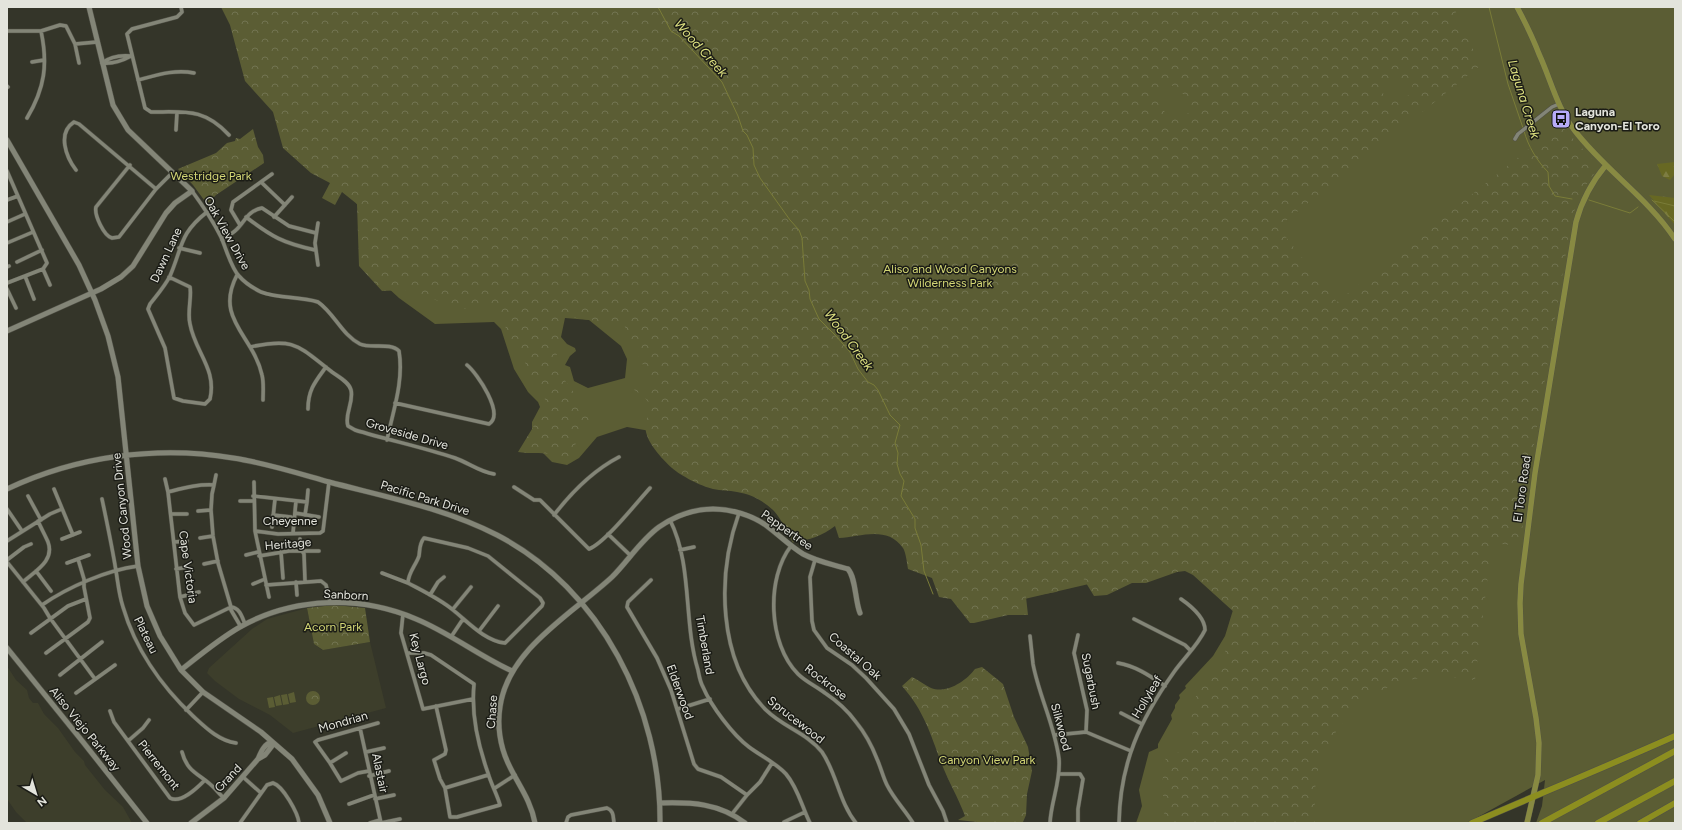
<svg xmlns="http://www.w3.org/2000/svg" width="1682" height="830" font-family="Figtree,sans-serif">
	<defs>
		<pattern id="forest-firs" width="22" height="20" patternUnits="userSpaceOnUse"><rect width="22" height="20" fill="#676823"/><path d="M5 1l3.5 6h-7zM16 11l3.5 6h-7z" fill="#7d7d42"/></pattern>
		<pattern id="park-crowns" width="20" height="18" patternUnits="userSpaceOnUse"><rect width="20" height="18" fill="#5b5d34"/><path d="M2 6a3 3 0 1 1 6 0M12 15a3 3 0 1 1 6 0" fill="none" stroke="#727451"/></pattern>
	</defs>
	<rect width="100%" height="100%" fill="#343529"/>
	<path fill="#3d3e2b" d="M307,608L314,644L322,650L370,642L386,708L293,733L270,715L239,699L215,681L207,673L209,668L252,629L267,619Z
		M7,666L16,680L27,690L29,698L33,703H38L44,714L58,728L75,752L84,761L85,765L105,790L123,807L132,823H27L16,812L7,799Z"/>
	<path fill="#5b5d34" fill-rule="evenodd" d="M230,7H1675V823H1536L1542,806L1545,780L1467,823H1136L1142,806L1139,790L1149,752L1158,748V744L1172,719L1171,715L1175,708V705L1180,698L1179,695L1186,688L1185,686L1213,656L1225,636L1233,610L1190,567L1166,566L977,610L887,532L780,509L662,433L627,427L597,437L579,458L567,465L552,462L532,442V422L540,407L538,402L528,392L514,369L501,329L494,322L435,324L399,298L362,264V219L354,196ZM565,318L589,320L621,346L627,359L625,378L588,388L574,381L570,367L565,365L570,356L576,351L575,348L567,344L561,337Z
		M294,692L296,702L290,703L288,694Z
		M287,694L289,704L283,705L281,695Z
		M280,695L282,705L276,706L274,697Z
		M273,697L275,707L269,708L267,698Z"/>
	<path fill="url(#forest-firs)" d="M1675,162V174L1670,180L1662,176L1657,164Z
		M1649,195L1675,198V225Z"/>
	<path fill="url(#park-crowns)" fill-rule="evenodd" d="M221,7H1463L1455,13L1481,65L1278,227L1337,302L1560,124L1599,167L1583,189L1572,217L1532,457L1520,546L1492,543L1475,680C1457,678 1439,675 1420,678C1370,684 1329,726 1317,774C1314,790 1315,807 1315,823H1159L1168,806L1161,791L1166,756L1184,751L1193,741L1191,710L1202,680L1221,668L1235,613L1193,575L1185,571L1177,572L1146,583H1132L1107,595L1094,596L1083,578L1056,592L1026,597L1028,615H1008L974,623H970L951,599L939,597L932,578L908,569C907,563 906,553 903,548C887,525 860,537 839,538L835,526C823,535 809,541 794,541L793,543C787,532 782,520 774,511C764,501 751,494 737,492C729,490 721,491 713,489C701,486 681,476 672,468C661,458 642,438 646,423C647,416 652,409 648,402C644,394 633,392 629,384H652L624,325L562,316L555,367L578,398L583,409L592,421V425L582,433L567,459C562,458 556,455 551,454C540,452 529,454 518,452L546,406L543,388L526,374L528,372C526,366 524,356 520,351C514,342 501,335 507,323L504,321L506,319L485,300L465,309H453L436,300L405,290L382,291L359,266L357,204L342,192L335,205L322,198L330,183L311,173L283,148L273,112L245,81L230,25ZM1392,74L1413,84L1404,104L1383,94ZM1170,84L1189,99V113L1168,121L1156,89Z
		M253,129L258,147L263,155L264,163L216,195L207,204L193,185L178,169L216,153L227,143L235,141L236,138L240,139Z
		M334,605L365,608L370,642L323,650L314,644L307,608Z
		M982,667L1003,684L1014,717L1028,747L1032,771L1027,794L1026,815L1023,822L1020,823H987L958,820L965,816C958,797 948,781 941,762C930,733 924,711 902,686L912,677C918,680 925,685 931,688C947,694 966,681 975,669Z
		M306 698a7 7 0 1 1 14 0a7 7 0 1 1-14 0Z"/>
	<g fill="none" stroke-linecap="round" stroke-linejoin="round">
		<path stroke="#7a7c38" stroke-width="1" d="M658,7L671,31L679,36L722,82L738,116L743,131L747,135L753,148L754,165L760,178L790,220L799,230L802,238L805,281L809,290L810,299L819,319L836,336L850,352L858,369L868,382L874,385L878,390L890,415L900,425L895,443L898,453L897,464L900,474L904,481L901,496L915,519V528L921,545L924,571L933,594
			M1489,7L1508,84L1523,128
			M1524,131C1528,146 1537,161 1548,172L1549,186L1555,196L1572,199
			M1589,200L1630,213L1638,207
			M1652,200L1675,222
			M1654,201L1675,206"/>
		<defs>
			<path id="street" d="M181,7L182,12L177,17L132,29L127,34L145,108L151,112C186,112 204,108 229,135
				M7,31H41L60,25L66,26L75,44L79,63
				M75,44L97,42
				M32,62L44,60
				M102,63C111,56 121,55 131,56
				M102,63C113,64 122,61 131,56
				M138,80C157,75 175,69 194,73
				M7,86L8,87
				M27,118C45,88 48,64 41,31
				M176,130L177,112
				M1515,139L1518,134L1552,107L1559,104
				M130,165L96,207C94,215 104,236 112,238L119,237L156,189L173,172
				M76,170C66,157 57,133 74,122L79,124L156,189
				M7,171L47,263L43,269L7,283
				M261,182L285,205
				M192,191C203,206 213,221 221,237C226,248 231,268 239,276C245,283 253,288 261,292C280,299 299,296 318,302C334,313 342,335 360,344C371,349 390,342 399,351C404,381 393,411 387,440
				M7,200L18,196
				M246,217C272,237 283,243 315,250
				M274,217L292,197
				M7,222L25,214
				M318,223L315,243L318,265
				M240,225L231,210L233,202L272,174
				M222,240C226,237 232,234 236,230C245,222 247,211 262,208L289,226L316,233
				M7,243L33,232
				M179,248L200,253
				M17,262L42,250
				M7,267L9,266
				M43,269L50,285
				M237,275C214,319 253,335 262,375C264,383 263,392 263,400
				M25,276L34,299
				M169,277L190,287C192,297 187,312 190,324C195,352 217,369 210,399L205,404L183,401L174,398L165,348L148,309L150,304C157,295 165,286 170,276C183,246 179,234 207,212
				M7,289L16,308
				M250,347C295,337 298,346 332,372C339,377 349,382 351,390C354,403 344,414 348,426L355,430C388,440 422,447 455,458C469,463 480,472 494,474
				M395,403L489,424C505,414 477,373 467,365
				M308,409C308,390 315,382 326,367
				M165,479L168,492
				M254,482L255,531L269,597
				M214,485L216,475
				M514,487L534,500H540L589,549C605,543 637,502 650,488
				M54,489L73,535
				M28,496L41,520
				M253,496L307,502L308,490
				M102,499C107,523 112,546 116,571C118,583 119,595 123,607C135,648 161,686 193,716C205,727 219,741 236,743
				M240,501H253
				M7,509L22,531
				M198,511L211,510
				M295,513L319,517
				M739,513C717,574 717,661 766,710C783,727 807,733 822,752C837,774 839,802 856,823
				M172,514H187
				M273,515L291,517
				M305,515L307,502
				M554,515C571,493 594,470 619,457
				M670,520C693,566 683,621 698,670C699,675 700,682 703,687C711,706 733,735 749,747C761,756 776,763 786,774C798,788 802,807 810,823
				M272,527L275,499
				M255,531L278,534L320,533L323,531L329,482
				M293,533L296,501
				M608,534L631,556
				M200,538L213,536
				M424,538L468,548L488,556L540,598L543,603L542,606L505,643C485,641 468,622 453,610C440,599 423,591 408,583C408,573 416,565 419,556C420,550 419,544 424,538Z
				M62,539L80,532
				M300,539L301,549L304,554L305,581
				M7,541L50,514L62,509
				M174,542L187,541
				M791,546C766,578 768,644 798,674C806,682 816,686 825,693C837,701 848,711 856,722C865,733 872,746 877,759C881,768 883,777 887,785C894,799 905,810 913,823
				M680,550L694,547
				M281,552L283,578
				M246,555L258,552
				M259,556L289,551H319
				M7,560L24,547L31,544
				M815,560L810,577L812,621L814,630L827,648L852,665L866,678L894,709L909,734L929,785L943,811L947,823
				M7,562L44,608L50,618L95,679
				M67,563L89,555
				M204,564L218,561
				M176,569L188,567
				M36,571L51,591
				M382,573L408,583
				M651,580L628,602L627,607L657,658L671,690L694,764L698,769L721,777L747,795
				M23,582C35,571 55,561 48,542C45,535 41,528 38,521
				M296,582L297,595
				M253,584L265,579
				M266,585L321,581L326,585L330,602
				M430,595L438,582L444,577
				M180,597L199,592
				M42,605C68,587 107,570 138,566
				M453,609L471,587
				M403,614L401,633L423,709L473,699
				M1134,619L1185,645L1190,650
				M241,627L231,610V607L218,563L213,536L211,510L212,494L214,485C198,484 184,488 168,492L180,597L185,613L194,625L231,607C240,608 242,617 245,624
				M479,631L498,606
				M31,633L68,606L86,599
				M1078,635L1074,653L1087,710L1086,732
				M1030,636C1031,645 1032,655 1033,664C1039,696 1055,726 1059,759C1061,781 1051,801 1050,823
				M451,637L463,619
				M46,653L88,622L90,618L84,587V579L78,559
				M407,653H424L431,655L474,684C471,714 478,745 488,773C491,784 497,794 500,805L457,817H450L445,788L440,779L434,760L445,754L446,750L436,706
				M1118,663C1136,666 1150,676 1165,686
				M60,675L102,642
				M76,693L115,665
				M678,709L710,699
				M186,710L203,692
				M110,711L114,722L170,798C181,804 197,788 204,781
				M1121,713L1142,724
				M360,728L381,823
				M1055,735L1086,732L1131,751
				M128,741L143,728L149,720
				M182,752C187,771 197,773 210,784C215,788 219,794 224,798
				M366,752L384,748
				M330,763L346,753
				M369,771L358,773L341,781L330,763L315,742L318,740L378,723
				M1059,774H1080L1083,779L1078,809V823
				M369,776L389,771
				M243,777L261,793
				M445,788L488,775
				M495,788L515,775
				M375,799L394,795
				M349,804L374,795
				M732,814L747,795L760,782L772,763
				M784,822L805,812
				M240,823L267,785L273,783C283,786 298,813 299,823
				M370,823L380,820
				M381,823L400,819
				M566,823L568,817L571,815L607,808C614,811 613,816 614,823
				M1119,823C1120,763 1140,720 1174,672C1184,658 1198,645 1205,630C1205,617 1191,606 1181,599"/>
			<path id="secondary" d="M7,140L79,265L95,300L108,336L118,377L138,566L147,606L160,636L181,670L203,692L261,732L292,759L318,795L330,823
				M7,331L101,289L121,277L133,266L166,213L175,203L192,191L128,130L113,105L89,7
				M7,489C77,456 158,445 233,458C266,463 297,473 329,482C386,497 444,508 497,535C601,589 661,708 660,823
				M7,648L83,742L147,823
				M181,670C200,655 219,639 240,627C293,597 360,595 416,619C450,633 479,656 512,671
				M258,759C261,752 264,744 272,742
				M660,803C691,802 719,803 745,823
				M191,823L224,798L258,759L265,755L272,746V742
				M535,823C531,800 517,783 508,763C500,746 497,725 500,707C508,649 572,614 612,577C628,561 641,540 659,527C675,516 694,509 713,509C731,509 752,515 767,526C779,535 790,546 803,554C818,562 832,564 848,569C856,578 855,601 860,613"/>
			<path id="primary" d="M1517,7C1525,22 1533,38 1539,54C1551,80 1557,108 1575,131C1605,170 1648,198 1675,239
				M1527,823L1538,775L1539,743L1536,718L1521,634L1520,603L1521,584L1535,473L1576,222C1582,200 1591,183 1606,165"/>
			<path id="highway" d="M1472,823C1539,794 1608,766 1675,736
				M1542,823L1675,751
				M1598,823L1675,781
				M1640,823L1675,803"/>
		</defs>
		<use href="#street" stroke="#505046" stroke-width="4.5"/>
		<use href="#secondary" stroke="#505046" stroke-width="6"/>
		<use href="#primary" stroke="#505046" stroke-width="6"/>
		<use href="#highway" stroke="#505046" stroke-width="7"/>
		<use href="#street" stroke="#838577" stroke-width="3.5"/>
		<use href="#secondary" stroke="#838577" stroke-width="5"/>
		<use href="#primary" stroke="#888a42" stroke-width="5.5"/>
		<use href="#highway" stroke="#8c8e1f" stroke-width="6"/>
	</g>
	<defs>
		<symbol id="bus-square" viewBox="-11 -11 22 22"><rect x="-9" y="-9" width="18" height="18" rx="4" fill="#b7abf8" stroke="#1b1c16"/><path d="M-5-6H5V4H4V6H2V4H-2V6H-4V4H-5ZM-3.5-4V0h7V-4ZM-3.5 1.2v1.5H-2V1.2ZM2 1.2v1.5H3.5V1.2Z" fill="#111"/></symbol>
	</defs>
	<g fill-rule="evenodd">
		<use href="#bus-square" x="1550" y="108" width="22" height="22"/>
	</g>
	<g text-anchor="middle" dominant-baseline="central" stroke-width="3" stroke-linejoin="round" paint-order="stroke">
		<g font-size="12" font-weight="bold" fill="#e3e4dc" stroke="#1b1c16" text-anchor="start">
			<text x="1575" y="112">Laguna<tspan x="1575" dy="14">Canyon-El Toro</tspan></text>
		</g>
		<g font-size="12" fill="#d3d675" stroke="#1b1c16">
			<text x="211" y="176">Westridge Park</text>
			<text x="950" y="269">Aliso and Wood Canyons<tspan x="950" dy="14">Wilderness Park</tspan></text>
			<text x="333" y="627">Acorn Park</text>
			<text x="987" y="760">Canyon View Park</text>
		</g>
		<g font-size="12" fill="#e3e4dc" stroke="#1b1c16">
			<text transform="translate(227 233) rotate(61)">Oak View Drive</text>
			<text transform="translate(166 255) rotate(-65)">Dawn Lane</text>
			<text transform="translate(407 434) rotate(16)">Groveside Drive</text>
			<text transform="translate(1522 489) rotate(-82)">El Toro Road</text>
			<text transform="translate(425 498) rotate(17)">Pacific Park Drive</text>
			<text transform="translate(122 506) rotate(-96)">Wood Canyon Drive</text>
			<text x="290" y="521">Cheyenne</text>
			<text transform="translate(787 530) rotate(35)">Peppertree</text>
			<text transform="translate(288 544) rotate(-5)">Heritage</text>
			<text transform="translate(188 567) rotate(82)">Cape Victoria</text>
			<text transform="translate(346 595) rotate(3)">Sanborn</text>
			<text transform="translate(146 635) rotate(64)">Plateau</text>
			<text transform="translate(705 645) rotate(80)">Timberland</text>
			<text transform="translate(855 656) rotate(41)">Coastal Oak</text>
			<text transform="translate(420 659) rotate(75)">Key Largo</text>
			<text transform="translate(1091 681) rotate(79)">Sugarbush</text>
			<text transform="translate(826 682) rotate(38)">Rockrose</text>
			<text transform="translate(680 692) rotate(70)">Elderwood</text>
			<text transform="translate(1147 697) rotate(-59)">Hollyleaf</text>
			<text transform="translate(492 712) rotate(-86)">Chase</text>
			<text transform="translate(796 720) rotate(38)">Sprucewood</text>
			<text transform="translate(343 722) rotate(-16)">Mondrian</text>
			<text transform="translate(1061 727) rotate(75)">Silkwood</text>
			<text transform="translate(85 729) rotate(51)">Aliso Viejo Parkway</text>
			<text transform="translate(159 765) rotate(52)">Pierremont</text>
			<text transform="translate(380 773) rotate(78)">Alastair</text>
			<text transform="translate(228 778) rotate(-47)">Grand</text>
		</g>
		<g font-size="13" font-style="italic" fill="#dee180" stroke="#1b1c16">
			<text transform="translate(701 48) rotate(48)">Wood Creek</text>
			<text transform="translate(1524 99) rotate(73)">Laguna Creek</text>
			<text transform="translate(849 340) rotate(53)">Wood Creek</text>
		</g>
	</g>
	<rect width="1682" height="830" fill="none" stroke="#e3e4dc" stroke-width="16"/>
	<g transform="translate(36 794) rotate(142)" stroke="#1b1c16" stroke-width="3" paint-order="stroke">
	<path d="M0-3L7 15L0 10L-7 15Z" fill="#e3e4dc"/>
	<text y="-6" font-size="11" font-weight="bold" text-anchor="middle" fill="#e3e4dc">N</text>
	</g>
</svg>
